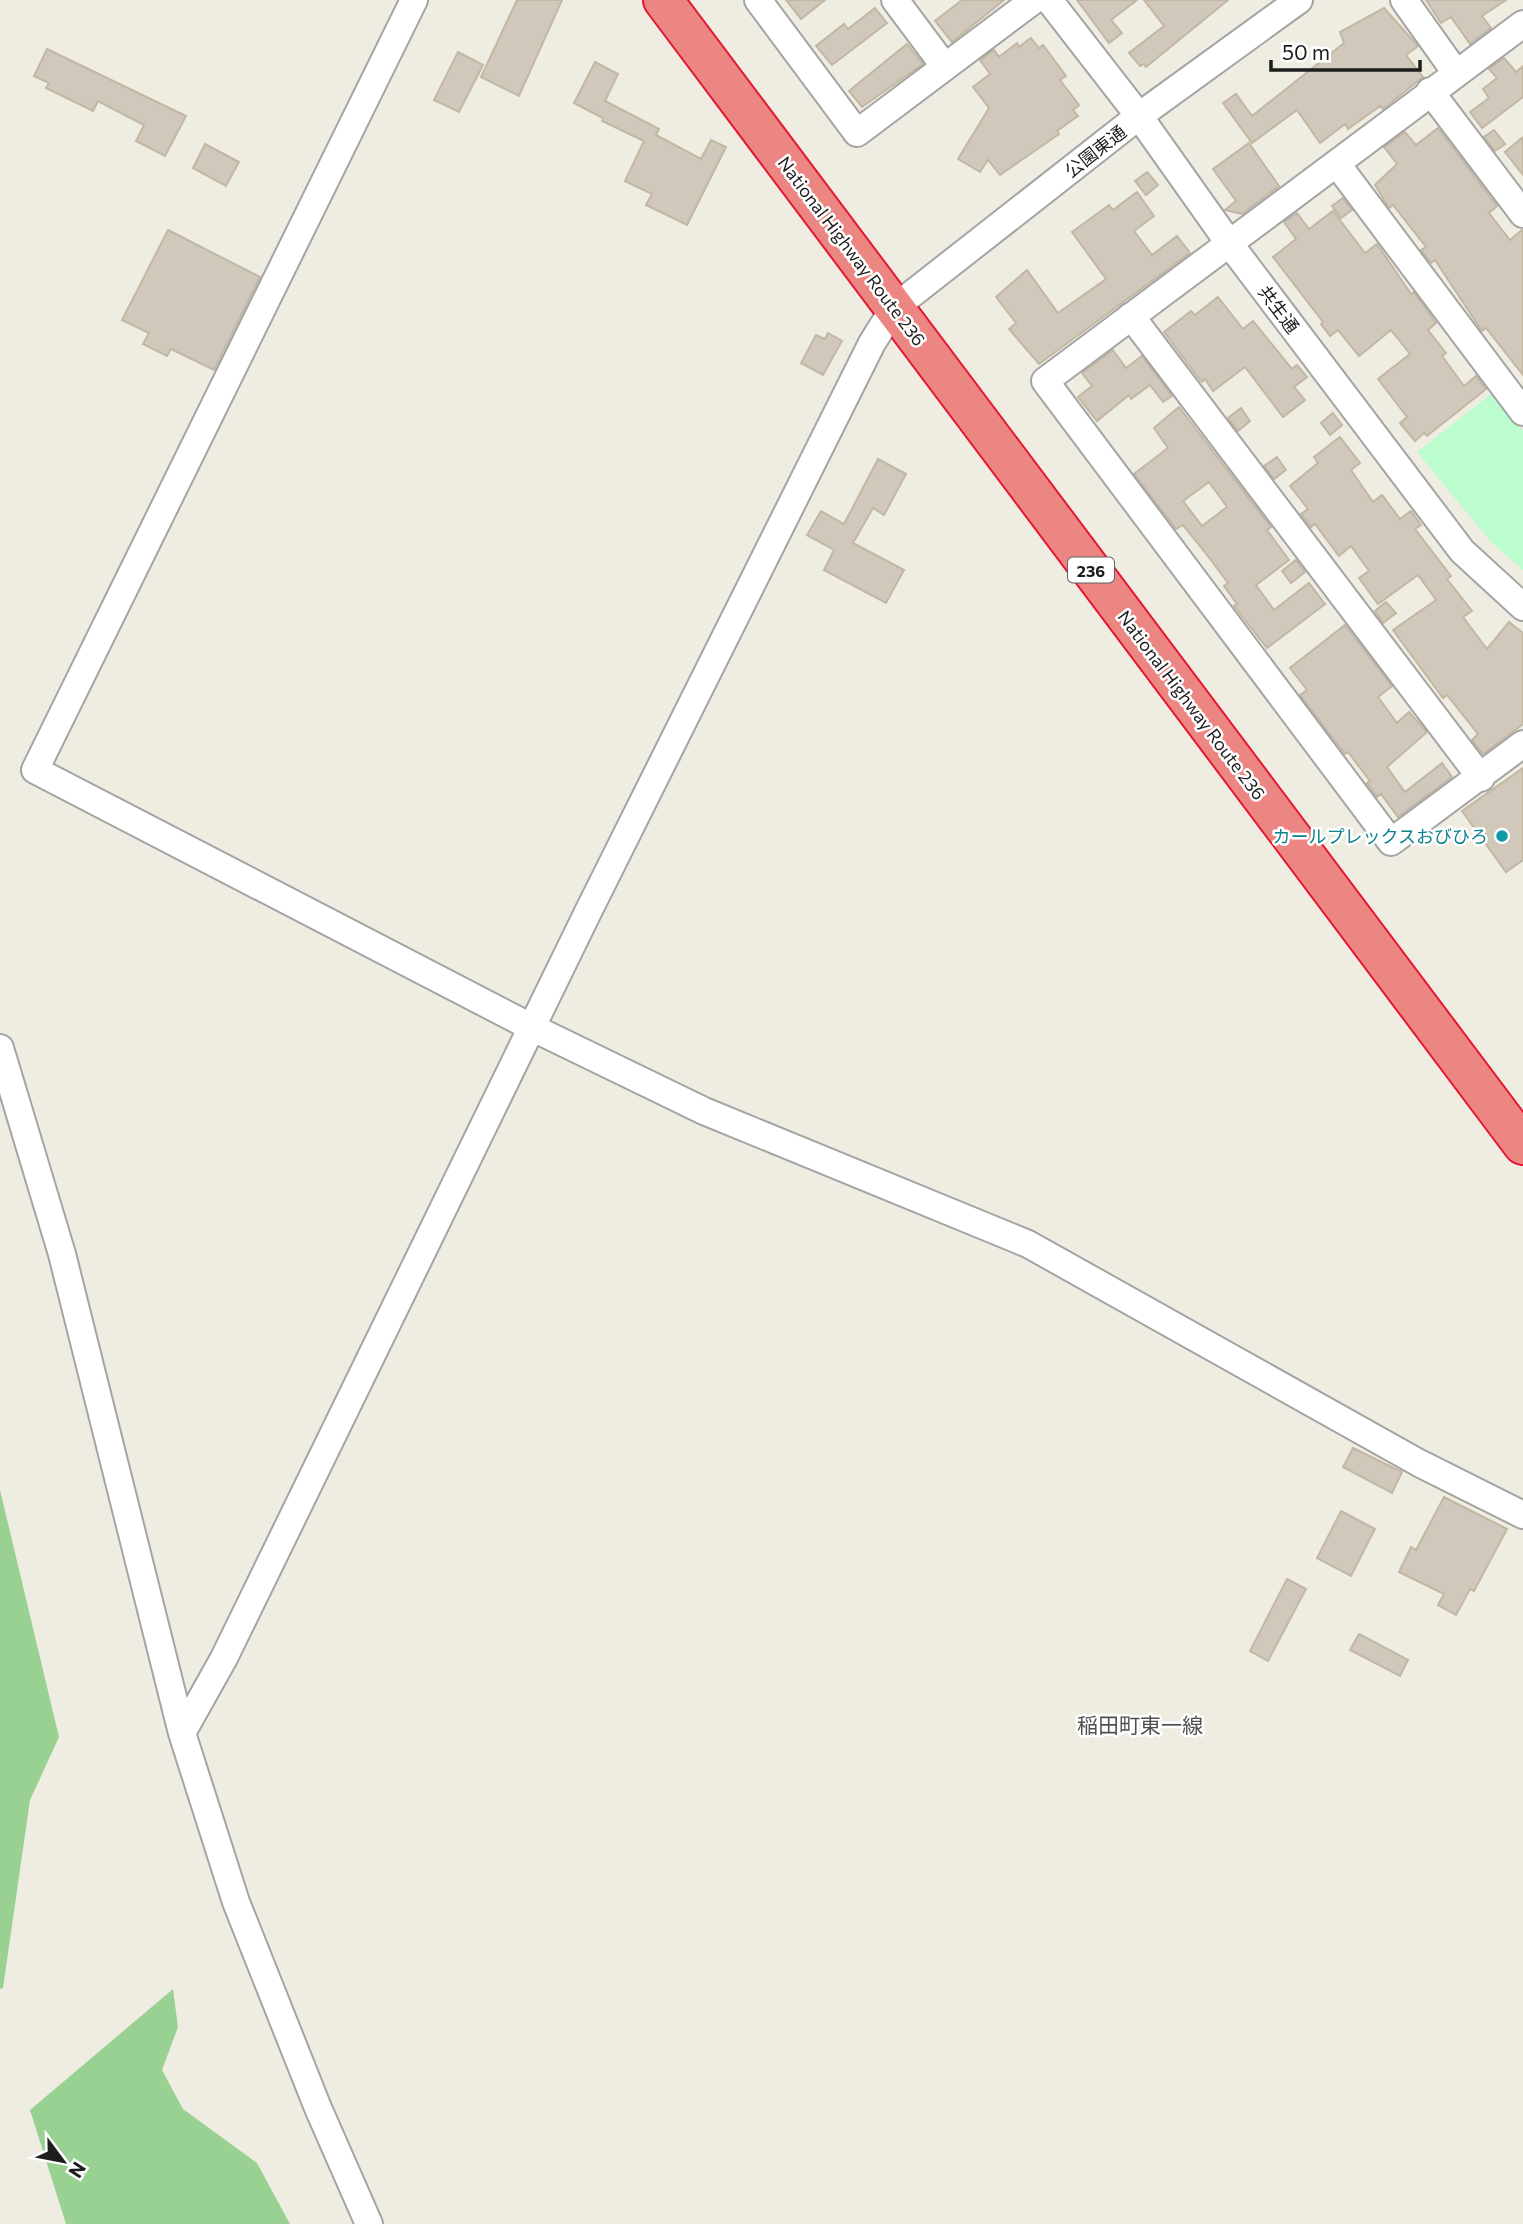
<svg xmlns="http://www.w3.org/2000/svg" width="1523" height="2224" font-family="Commissioner,'Noto Sans JP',sans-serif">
	<rect width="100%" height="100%" fill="#efede2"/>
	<path fill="#99d193" d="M0,1490L59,1737L30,1800L3,1988L0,1989Z
		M173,1989L178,2027L162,2070L183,2109L257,2163L290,2224H66L30,2110Z"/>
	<path fill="#bbfdce" d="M1491,394L1523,430V570L1491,542L1417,452Z"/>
	<path fill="#cfc8bb" stroke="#c2b7a3" stroke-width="2" fill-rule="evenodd" d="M517,0H562L519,96L481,77Z
		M786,0H825L801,19Z
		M962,0H1004L952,42L935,21Z
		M1077,0H1137L1111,20L1122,33L1109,43Z
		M1144,0H1228L1146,67L1144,64L1140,66L1129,53L1164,26Z
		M1426,0H1506L1482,16L1491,28L1470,44L1451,17L1441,23Z
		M875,8L887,23L832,65L816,46L844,24L848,29Z
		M1384,8L1418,46L1406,55L1423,77L1383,109L1380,106L1348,129L1345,124L1320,143L1297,110L1252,143L1223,103L1236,94L1252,116L1344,43L1340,32Z
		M1031,38L1039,48L1043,45L1066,76L1060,80L1079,105L1073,110L1078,116L1057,131L1059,134L1000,175L988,160L980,172L958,159L989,108L973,87L990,74L980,60L994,50L999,57L1017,43L1019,47Z
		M907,44L923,64L862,107L849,91Z
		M47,49L186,116L165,156L136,141L144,125L98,101L93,111L46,88L49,83L34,76Z
		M458,52L483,65L459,112L434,100Z
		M1504,58L1516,72L1523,66V97L1482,128L1470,112L1489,98L1483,89L1497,78L1489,69Z
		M595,62L618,74L605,101L659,129L656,135L701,159L711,140L726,147L687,225L646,205L652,194L625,181L644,141L602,121L603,118L574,103Z
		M1438,128L1497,206L1489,213L1510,240L1523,229V375L1486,328L1482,331L1435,260L1431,263L1421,250L1426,247L1393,205L1389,208L1375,185L1397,164L1384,147L1405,132L1416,145Z
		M1494,130L1505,144L1495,151L1484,137Z
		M1523,137V175L1505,152Z
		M1249,143L1279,186L1242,214L1225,210L1236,201L1213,169Z
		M205,144L239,162L226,186L193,168Z
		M1147,172L1158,185L1146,195L1135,181Z
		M1137,192L1154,216L1134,231L1152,255L1177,236L1190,253L1039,364L1009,329L1016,323L996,297L1027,270L1058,313L1106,279L1072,232L1109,205L1113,210Z
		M1343,198L1352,210L1341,218L1332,206Z
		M1333,211L1365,253L1377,244L1411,294L1414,292L1436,323L1428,330L1446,353L1442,356L1464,386L1476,376L1486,389L1427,436L1424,433L1415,441L1400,423L1407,417L1378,379L1410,354L1391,330L1359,356L1338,330L1330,336L1321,324L1323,322L1273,257L1296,239L1284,222L1297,213L1309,229Z
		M168,230L260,277L214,370L171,349L167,356L143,344L149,333L122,320Z
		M1218,297L1243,329L1253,321L1292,369L1297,365L1307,377L1294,387L1305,400L1283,417L1245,367L1213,391L1205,379L1202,382L1197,376L1164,332L1191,311L1195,315Z
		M828,333L842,341L823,375L801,363L816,335L825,339Z
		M1113,350L1126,368L1142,356L1172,396L1163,402L1150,385L1131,399L1129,395L1097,421L1078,397L1092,386L1082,373Z
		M1179,407L1271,527L1267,530L1289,560L1256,585L1274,610L1309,583L1325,604L1267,648L1234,606L1237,604L1224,586L1228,583L1204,551L1183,525L1176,529L1134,474L1168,448L1154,428ZM1209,482L1227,507L1202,526L1183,501Z
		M1241,408L1250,421L1238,431L1228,418Z
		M1333,413L1342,425L1330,435L1321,423Z
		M1340,437L1360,463L1351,470L1373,502L1382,495L1400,519L1411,511L1421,525L1415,529L1451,576L1447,579L1472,611L1463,617L1487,649L1509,622L1523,633V724L1483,754L1472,740L1478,734L1447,695L1443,698L1393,630L1436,600L1418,575L1378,604L1359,578L1369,571L1351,546L1339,556L1315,524L1311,527L1301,514L1308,509L1290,486L1318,463L1314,457Z
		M1277,457L1286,470L1274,479L1264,466Z
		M878,459L906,474L884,515L873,508L853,543L904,570L886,603L824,570L834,550L807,535L821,511L844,524Z
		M1296,560L1305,572L1291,583L1282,571Z
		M1386,602L1396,613L1383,623L1375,611Z
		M1345,625L1392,686L1378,697L1397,723L1409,712L1427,732L1387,767L1405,792L1442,763L1452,777L1398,817L1381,794L1377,797L1367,783L1370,781L1348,752L1345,754L1300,695L1307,690L1290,668Z
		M1523,768V860L1506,872L1462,811Z
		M1353,1448L1402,1472L1392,1493L1343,1467Z
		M1444,1497L1507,1529L1474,1591L1470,1589L1456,1615L1438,1605L1444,1594L1399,1572L1411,1547L1416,1550Z
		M1341,1511L1375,1529L1351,1576L1317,1558Z
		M1287,1579L1306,1589L1268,1661L1250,1651Z
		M1359,1634L1408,1660L1400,1676L1350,1650Z"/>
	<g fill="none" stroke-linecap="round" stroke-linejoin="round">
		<defs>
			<path id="minor" d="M414,0L35,770L533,1028L704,1111L1028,1244L1419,1463L1523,1515
				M758,0L857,133L1034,0
				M895,0L945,67
				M1049,0L1139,116L1229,243L1462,551L1523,607
				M1404,0L1456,73
				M1523,24L1045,381L1391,842L1523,744
				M1430,91L1523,214
				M1337,164L1523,412
				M1131,316L1481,778
				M0,1048L62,1254L182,1733L236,1902L318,2108L369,2224
				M182,1733L224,1658L588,912L872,343L894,308L1139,116L1299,0"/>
			<path id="highway" d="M663,0L1523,1145"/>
		</defs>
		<use href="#minor" stroke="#a4a4a4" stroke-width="30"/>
		<use href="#highway" stroke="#e41833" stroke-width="42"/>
		<use href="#minor" stroke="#fff" stroke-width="26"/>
		<use href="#highway" stroke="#ec8683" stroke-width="38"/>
	</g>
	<circle fill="#0f9aa8" stroke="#fff" stroke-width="2.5" cx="1502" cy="836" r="7"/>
	<g text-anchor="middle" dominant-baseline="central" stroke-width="5" stroke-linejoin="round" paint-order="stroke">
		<rect fill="#fff" stroke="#616161" stroke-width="2" x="1068" y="557.5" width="46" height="25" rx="5"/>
		<g font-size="16" font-weight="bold" fill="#1d1d1d">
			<text x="1091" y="570">236</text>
		</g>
		<g font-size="18" fill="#1d1d1d" stroke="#fff">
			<text transform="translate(1095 151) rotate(-38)">公園東通</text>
			<text transform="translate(852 251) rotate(53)">National Highway Route 236</text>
			<text transform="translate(1279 309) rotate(53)">共生通</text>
			<text transform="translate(1192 705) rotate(53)">National Highway Route 236</text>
		</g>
		<g font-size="18" fill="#0d838f" stroke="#fff" text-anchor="end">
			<text x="1488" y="836">カールプレックスおびひろ</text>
		</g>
		<g font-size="21" fill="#505050" stroke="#fff">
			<text x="1140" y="1724">稲田町東一線</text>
		</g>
	</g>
	<g transform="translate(63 2161) rotate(122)" stroke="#ffffff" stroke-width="5" paint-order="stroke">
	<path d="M0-5L12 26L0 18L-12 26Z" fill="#1d1d1d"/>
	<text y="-10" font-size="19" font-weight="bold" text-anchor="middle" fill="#1d1d1d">N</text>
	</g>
	<path d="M1271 60v10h149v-10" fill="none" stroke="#1d1d1d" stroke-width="3.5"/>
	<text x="1282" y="60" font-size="21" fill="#1d1d1d" stroke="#ffffff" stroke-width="5" paint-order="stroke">50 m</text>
</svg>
